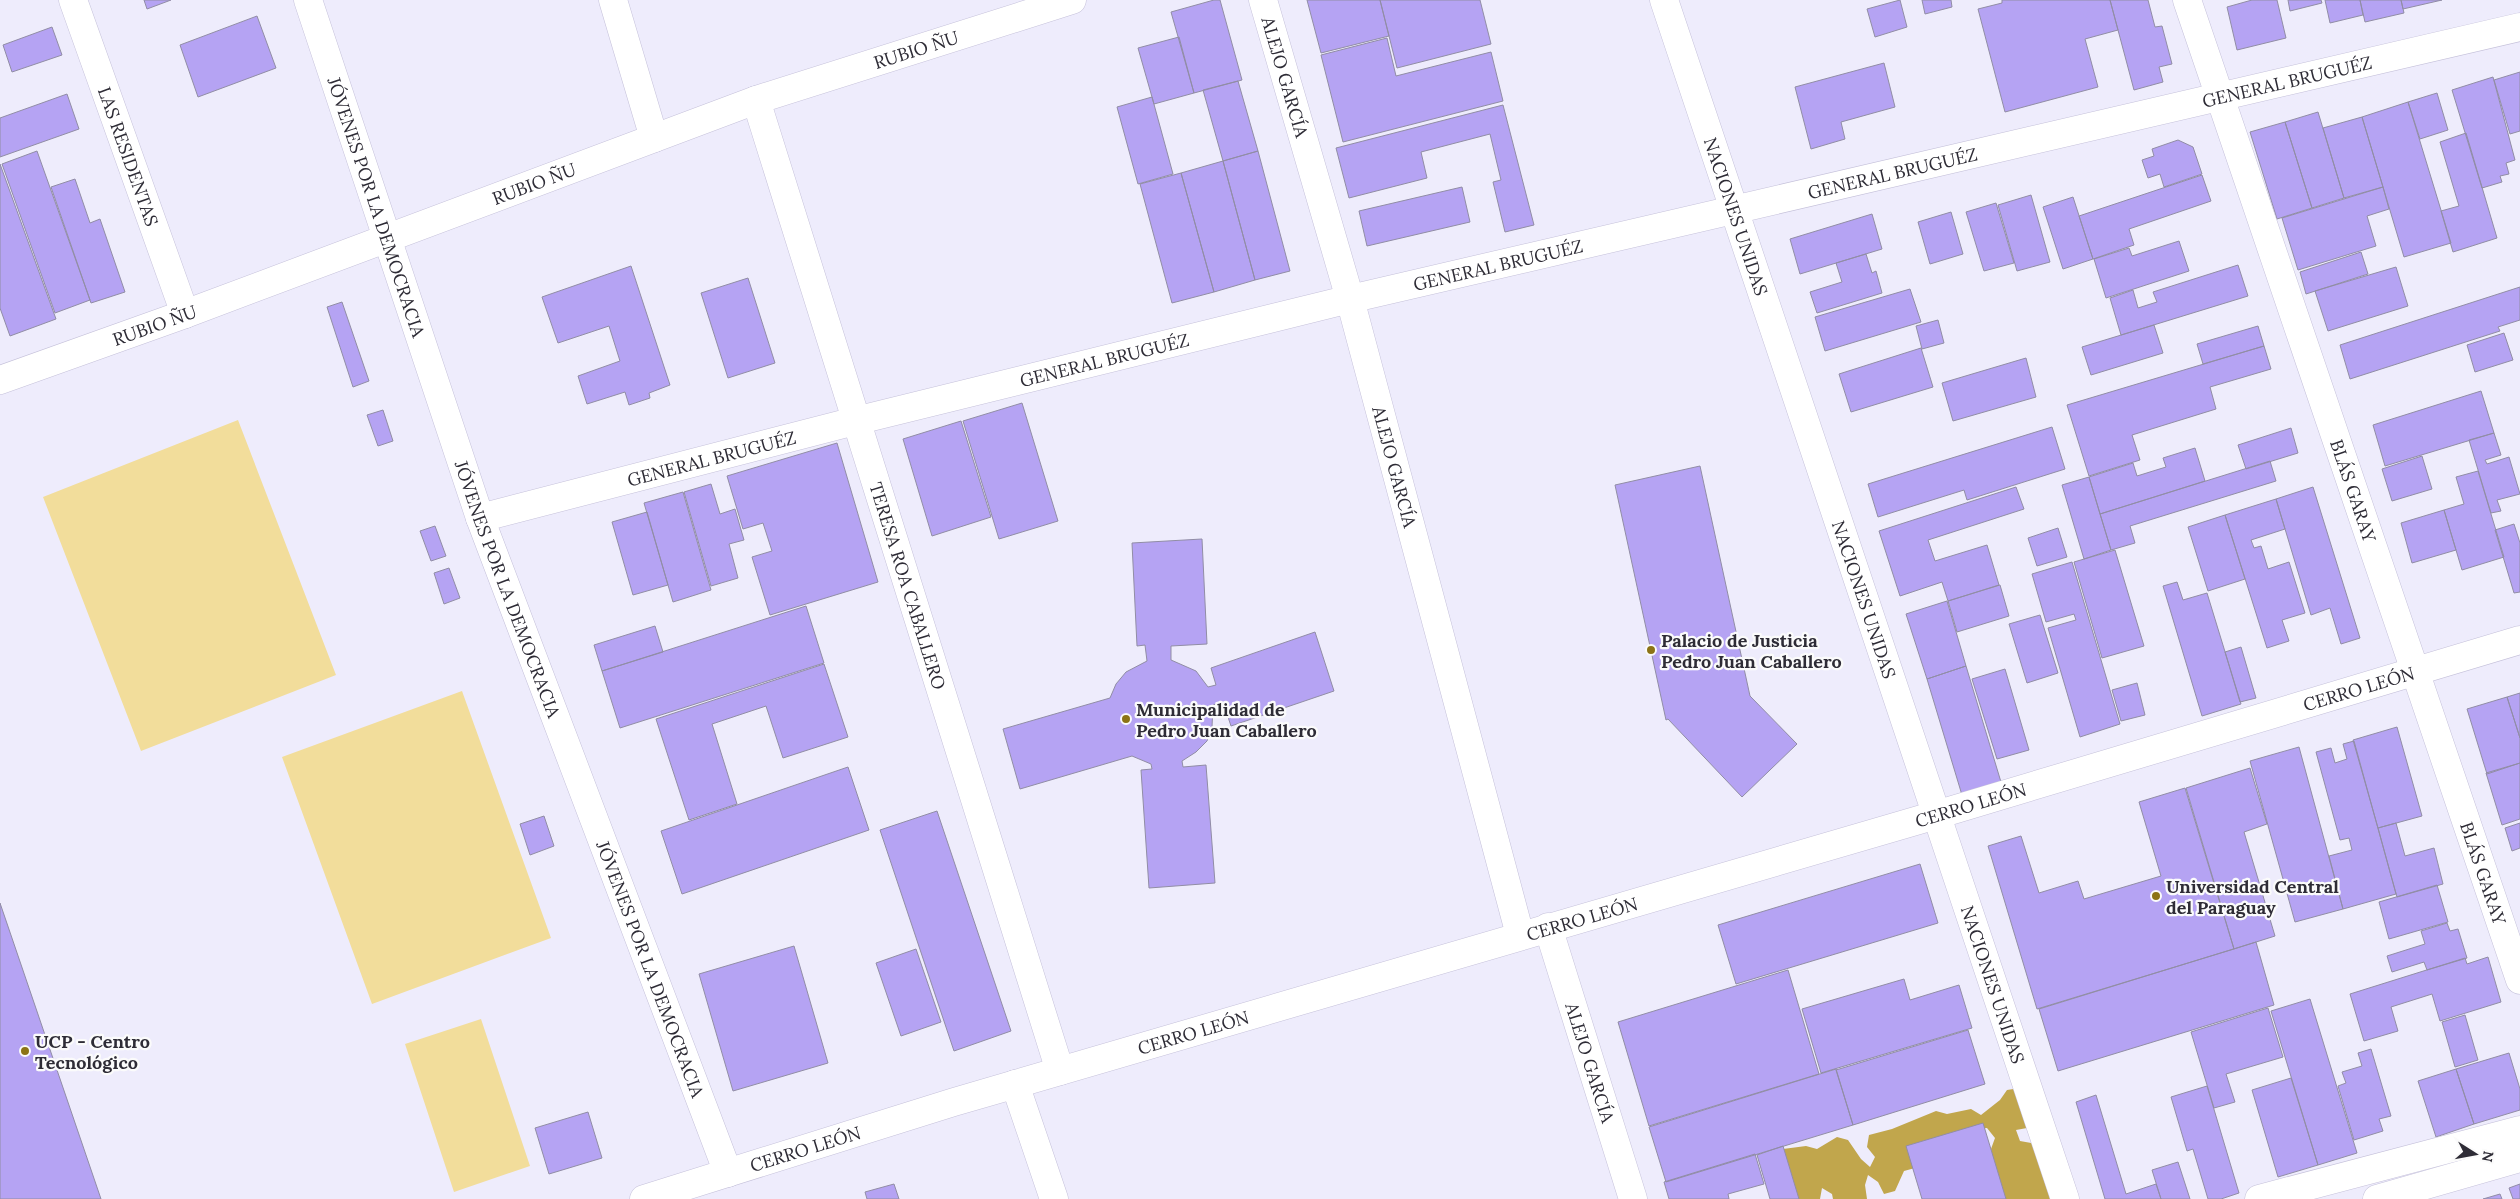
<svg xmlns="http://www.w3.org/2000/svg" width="2520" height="1199" font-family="Lora,serif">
	<rect width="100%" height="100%" fill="#eeecfc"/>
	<path fill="#f2dd9b" d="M238,420L336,675L141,751L43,497Z
		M462,691L551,938L372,1004L282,757Z
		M481,1019L530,1166L454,1192L405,1044Z"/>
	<path fill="#c1a64c" d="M2020,1088L2033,1119L2027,1128L2016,1130L2020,1141L2042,1145L2050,1199H1999L1991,1149L1995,1138L1987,1128L1976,1129L1915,1168L1904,1171L1895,1191L1884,1194L1878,1182L1868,1175L1865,1185L1867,1199H1833L1832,1194L1822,1188L1820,1199H1792L1783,1149L1806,1146L1817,1149L1837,1137L1848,1140L1861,1159L1870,1167L1875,1157L1867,1147L1869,1135L1892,1129L1936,1111L1947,1114L1971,1109L1981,1115L2000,1100L2007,1090Z"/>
	<path fill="#b5a3f3" stroke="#918da5" d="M144,0H171L147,9Z
		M1214,0H1220L1242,80L1194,93L1171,12Z
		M1307,0H1380L1389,36L1321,53Z
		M1380,0H1480L1491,44L1397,68Z
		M1900,0L1907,27L1875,37L1867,9Z
		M1922,0H1951L1952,7L1925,14Z
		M2002,0H2110L2118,30L2085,39L2098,87L2005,112L1978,9L2002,3Z
		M2110,0H2148L2155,27L2162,26L2172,64L2159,67L2163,82L2134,90Z
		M2252,0H2277L2286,38L2237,50L2227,7Z
		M2288,0H2321L2322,3L2290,11Z
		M2325,0H2360L2363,15L2330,23Z
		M2360,0H2401L2404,13L2365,22Z
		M2401,0H2442L2403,9Z
		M257,16L276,68L198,97L180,45Z
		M52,27L62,55L12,72L3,45Z
		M1179,37L1194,93L1154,104L1138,48Z
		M1387,38L1396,76L1491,52L1503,101L1343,142L1321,55Z
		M1884,63L1895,107L1841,122L1845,139L1811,149L1795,87Z
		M2520,72V131L2510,134L2494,80Z
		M2493,77L2515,160L2506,163L2509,174L2500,176L2502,182L2482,188L2452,90Z
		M1238,81L1258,151L1223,161L1203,90Z
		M2437,93L2448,130L2420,139L2408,102Z
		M67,94L79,129L0,157V118Z
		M1152,97L1173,174L1138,184L1117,107Z
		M2408,102L2451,243L2404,257L2362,117Z
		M1503,105L1534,225L1505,232L1493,182L1501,180L1490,134L1421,152L1427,178L1349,198L1336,148Z
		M2318,112L2344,198L2312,208L2285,122Z
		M2362,117L2383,187L2344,198L2323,128Z
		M2285,122L2312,208L2277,219L2250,132Z
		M2466,133L2497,238L2453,252L2441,211L2459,206L2440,142Z
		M2178,140L2193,147L2202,174L2164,187L2160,174L2148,178L2142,160L2154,156L2152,149Z
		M37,151L90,300L55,313L2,164Z
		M1258,151L1290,271L1255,280L1223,161Z
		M1223,161L1255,280L1214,292L1181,173Z
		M0,164L56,319L10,336L0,308Z
		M1181,173L1214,292L1172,303L1140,184Z
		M2202,175L2211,201L2129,229L2134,245L2093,259L2079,216Z
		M75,179L90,223L100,219L125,292L91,303L51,187Z
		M1462,187L1470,222L1367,246L1359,211Z
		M2383,187L2389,209L2367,216L2376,246L2298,270L2282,218Z
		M2031,195L2050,262L2017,271L1998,205Z
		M2073,197L2093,259L2063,269L2043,207Z
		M1996,203L2014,263L1984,271L1966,212Z
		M1951,212L1963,254L1930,264L1918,222Z
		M1872,214L1882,249L1800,274L1790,239Z
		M2179,241L2189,271L2106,298L2094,259L2129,248L2132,256Z
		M2361,252L2368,274L2306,294L2300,272Z
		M1866,254L1872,273L1876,271L1882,293L1817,313L1810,292L1842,282L1836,263Z
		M2238,265L2248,296L2121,335L2110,298L2133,290L2138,308L2157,302L2153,292Z
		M631,266L670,385L649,393L650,398L629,405L625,392L587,404L578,376L620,361L609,326L558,343L542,297Z
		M2396,267L2408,306L2328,331L2315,291Z
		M748,278L775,363L728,378L701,293Z
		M2520,287V320L2498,327L2500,331L2350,379L2340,345Z
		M1910,289L1921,322L1825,351L1815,317Z
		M342,302L369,381L353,387L327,307Z
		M1938,320L1944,343L1922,349L1916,326Z
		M2154,325L2163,353L2091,375L2082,347Z
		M2258,326L2264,346L2203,364L2197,344Z
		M2504,333L2513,360L2475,372L2467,345Z
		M2264,346L2271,369L2210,387L2216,409L2132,435L2140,460L2089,476L2067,405Z
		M1921,348L1933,387L1851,412L1839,374Z
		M2026,358L2036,397L1953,421L1942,383Z
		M2481,391L2494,433L2385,466L2373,425Z
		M1022,403L1058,521L999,539L963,421Z
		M383,410L393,441L378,446L367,415Z
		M961,421L991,517L932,536L903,439Z
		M2052,427L2065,469L1967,500L1964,490L1878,517L1868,484Z
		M2291,428L2298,453L2246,469L2238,445Z
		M2494,433L2501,455L2485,460L2487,464L2509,457L2520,494L2497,500L2501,511L2491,513L2469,440Z
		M837,443L878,582L770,615L752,557L772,551L763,523L743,529L727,476Z
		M2195,448L2205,481L2100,514L2089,477L2133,463L2137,476L2166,467L2163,458Z
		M2422,456L2432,489L2392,501L2382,469Z
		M2270,461L2276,481L2130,526L2135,543L2111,550L2100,514Z
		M1700,466L1750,696L1797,744L1742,797L1668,719L1666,720L1615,485Z
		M2478,471L2504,557L2462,570L2444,510L2464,504L2456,477Z
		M2089,477L2111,550L2084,559L2062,485Z
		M711,484L720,514L735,509L744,540L729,544L738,578L711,586L684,492Z
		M2016,487L2024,509L1928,540L1935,561L1987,545L1999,585L1948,601L1942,582L1900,596L1879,531Z
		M2313,487L2360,638L2341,644L2330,608L2311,615L2276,499Z
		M683,492L711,590L673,602L644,503Z
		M2276,499L2285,529L2251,540L2254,548L2261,546L2268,569L2289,562L2305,613L2282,620L2289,641L2267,648L2225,515Z
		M2444,510L2456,550L2412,563L2401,523Z
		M647,512L668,585L633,595L612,522Z
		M2225,515L2245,579L2208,591L2188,527Z
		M2514,524L2520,543V592L2514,593L2495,530Z
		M435,526L446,556L431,561L420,531Z
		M2058,528L2067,557L2037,566L2028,538Z
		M1202,539L1207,644L1171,646V660L1196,671L1208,687L1216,685L1211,668L1315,632L1334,691L1231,726L1223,702L1213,705L1212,727L1207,741L1196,752L1182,761L1183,767L1206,765L1215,883L1149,888L1141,770L1152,769L1151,764L1132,756L1020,789L1003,729L1110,698L1116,684L1126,672L1147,661L1145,645L1137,646L1132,543Z
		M2115,550L2144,646L2102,658L2074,562Z
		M2072,562L2120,724L2080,737L2048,628L2076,620L2074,614L2046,622L2032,574Z
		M449,568L460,598L444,604L434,573Z
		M2177,582L2183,600L2207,593L2241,704L2202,716L2163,586Z
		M2000,585L2009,616L1957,632L1948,601Z
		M1947,601L1966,666L1927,679L1906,614Z
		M806,606L824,663L620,728L602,671Z
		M2040,615L2058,673L2027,683L2009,624Z
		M655,626L663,652L602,671L594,645Z
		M2241,647L2256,698L2240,702L2225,652Z
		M824,664L848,737L783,758L766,706L712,724L737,804L689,820L656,719Z
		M1966,666L2004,792L1965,805L1927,679Z
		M2005,669L2029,750L1997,759L1972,679Z
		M2137,683L2145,715L2121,721L2112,690Z
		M2520,693V738L2507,697Z
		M2507,697L2520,738V763L2487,774L2467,709Z
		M2397,727L2422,816L2378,828L2353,740Z
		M2354,741L2396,894L2343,909L2329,856L2352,850L2349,838L2340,840L2316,752L2331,748L2335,763L2347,759L2343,744Z
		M2299,747L2343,909L2295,922L2250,761Z
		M2520,763V819L2502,825L2486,773Z
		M848,767L869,830L682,894L661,831Z
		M2250,768L2267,824L2244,832L2275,936L2234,949L2186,788Z
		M2185,788L2234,949L2037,1009L1988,846L2021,836L2039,893L2078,881L2084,899L2161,876L2139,802Z
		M937,811L1011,1031L954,1051L880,830Z
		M544,816L554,846L530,855L520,824Z
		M2396,823L2405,856L2434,848L2443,884L2397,897L2378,828Z
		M2520,823V848L2512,851L2505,828Z
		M1920,864L1938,923L1736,984L1718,925Z
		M2437,885L2448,922L2389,939L2379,902Z
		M0,903L101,1199H0Z
		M2447,923L2450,931L2458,929L2467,958L2427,970L2424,962L2392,972L2387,956L2425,944L2421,931Z
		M2256,942L2274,1005L2058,1071L2039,1009Z
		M794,946L828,1063L733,1091L699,974Z
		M916,949L941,1022L901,1036L876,963Z
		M2488,957L2501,1002L2440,1021L2432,994L2391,1007L2398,1031L2364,1041L2350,994L2465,958L2467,964Z
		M1788,970L1819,1074L1649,1126L1618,1022Z
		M1904,979L1910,1000L1959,985L1972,1028L1821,1073L1802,1009Z
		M2310,999L2357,1153L2318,1165L2271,1011Z
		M2268,1008L2283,1057L2226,1074L2235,1102L2214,1108L2191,1032Z
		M2465,1015L2478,1060L2455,1067L2442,1022Z
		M1968,1030L1985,1084L1853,1125L1836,1070Z
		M2371,1049L2391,1116L2379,1119L2383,1131L2354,1140L2338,1086L2346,1083L2342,1072L2362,1066L2358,1053Z
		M2509,1053L2520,1089V1110L2474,1124L2456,1069Z
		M1836,1069L1853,1125L1666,1182L1649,1127Z
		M2456,1069L2474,1124L2436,1137L2418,1081Z
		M2291,1078L2318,1165L2278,1177L2252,1090Z
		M2207,1086L2239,1193L2221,1199H2208L2193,1149L2187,1151L2171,1097Z
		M2096,1095L2126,1194L2156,1184L2161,1199H2105L2076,1102Z
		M588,1112L602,1158L549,1174L535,1128Z
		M1983,1123L2006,1199H1922L1906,1146Z
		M1783,1146L1799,1199H1770L1757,1155Z
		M1755,1154L1764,1184L1728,1194L1729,1199H1669L1664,1182Z
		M2178,1162L2190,1199H2161L2152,1170Z
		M894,1184L899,1199H867L865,1192Z
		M2520,1184V1199H2513L2509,1188Z
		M2500,1194L2502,1199H2483Z"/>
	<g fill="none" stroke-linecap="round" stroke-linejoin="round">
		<defs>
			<g id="minor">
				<path id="s1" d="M73,0L185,314"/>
				<path id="s2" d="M308,0L480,518L728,1173"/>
				<path d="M613,0L654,138"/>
				<path id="s3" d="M1263,0L1350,299L1520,935"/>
				<path id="s4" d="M1664,0L2065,1199"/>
				<path id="s5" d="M2187,0L2520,980"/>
				<path id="s6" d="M756,100L1060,1071"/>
				<path id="s7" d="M0,380L185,314L756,100L1072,0"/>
				<path id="s8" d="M480,518L855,421L1350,299L2520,27"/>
				<path id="s9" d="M1548,927L1633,1199"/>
				<path d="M1015,1084L1054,1199"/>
				<path d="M2259,1199L2520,1130"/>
				<path d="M2377,1199L2520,1158"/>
			</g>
			<g id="tertiary">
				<path id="s10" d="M644,1199L954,1102L1936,815L2520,640"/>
			</g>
		</defs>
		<use href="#minor" stroke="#c5c1da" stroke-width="29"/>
		<use href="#tertiary" stroke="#c5c1da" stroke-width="29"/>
		<use href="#minor" stroke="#fff" stroke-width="28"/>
		<use href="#tertiary" stroke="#fff" stroke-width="28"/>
	</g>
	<g fill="#8c7316" stroke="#fbfbfb" stroke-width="2">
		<circle cx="1651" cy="650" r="5"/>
		<circle cx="1126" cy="719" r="5"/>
		<circle cx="2156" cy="896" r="5"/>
		<circle cx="25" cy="1051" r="5"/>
	</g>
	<g text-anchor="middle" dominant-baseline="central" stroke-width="4.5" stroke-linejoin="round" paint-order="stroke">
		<g font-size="18" fill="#2e2c36" stroke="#fbfbfb">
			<text stroke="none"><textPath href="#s7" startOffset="974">RUBIO ÑU</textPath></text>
			<text stroke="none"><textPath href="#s3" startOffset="80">ALEJO GARCÍA</textPath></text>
			<text stroke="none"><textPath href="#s8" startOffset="1859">GENERAL BRUGUÉZ</textPath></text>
			<text stroke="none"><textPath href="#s1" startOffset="166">LAS RESIDENTAS</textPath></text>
			<text stroke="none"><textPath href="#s8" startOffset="1454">GENERAL BRUGUÉZ</textPath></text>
			<text stroke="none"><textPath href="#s7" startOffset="569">RUBIO ÑU</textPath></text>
			<text stroke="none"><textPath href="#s2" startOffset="218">JÓVENES POR LA DEMOCRACIA</textPath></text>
			<text stroke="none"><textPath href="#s4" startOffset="228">NACIONES UNIDAS</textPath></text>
			<text stroke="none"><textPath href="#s8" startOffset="1049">GENERAL BRUGUÉZ</textPath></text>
			<text stroke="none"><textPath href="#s7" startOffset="164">RUBIO ÑU</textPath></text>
			<text stroke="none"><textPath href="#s8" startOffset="644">GENERAL BRUGUÉZ</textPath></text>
			<text stroke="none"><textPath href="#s8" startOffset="239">GENERAL BRUGUÉZ</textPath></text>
			<text stroke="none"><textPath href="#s3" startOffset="485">ALEJO GARCÍA</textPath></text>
			<text stroke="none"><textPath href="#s5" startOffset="518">BLÁS GARAY</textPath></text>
			<text stroke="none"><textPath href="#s6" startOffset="509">TERESA ROA CABALLERO</textPath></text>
			<text stroke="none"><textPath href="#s2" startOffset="622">JÓVENES POR LA DEMOCRACIA</textPath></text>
			<text stroke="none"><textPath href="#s4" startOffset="632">NACIONES UNIDAS</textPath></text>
			<text stroke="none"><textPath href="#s10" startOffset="1789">CERRO LEÓN</textPath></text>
			<text stroke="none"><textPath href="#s10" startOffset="1384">CERRO LEÓN</textPath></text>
			<text stroke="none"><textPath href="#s5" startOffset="922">BLÁS GARAY</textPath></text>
			<text stroke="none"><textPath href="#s10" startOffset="979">CERRO LEÓN</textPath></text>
			<text stroke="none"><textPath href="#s2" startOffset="1028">JÓVENES POR LA DEMOCRACIA</textPath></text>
			<text stroke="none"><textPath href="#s4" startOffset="1038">NACIONES UNIDAS</textPath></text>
			<text stroke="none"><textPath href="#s10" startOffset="574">CERRO LEÓN</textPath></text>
			<text stroke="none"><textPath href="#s9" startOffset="142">ALEJO GARCÍA</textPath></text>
			<text stroke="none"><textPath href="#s10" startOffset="169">CERRO LEÓN</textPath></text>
		</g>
		<g font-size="18" font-weight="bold" fill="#2e2c36" stroke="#fbfbfb" text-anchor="start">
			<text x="1661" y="640">Palacio de Justicia<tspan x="1661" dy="21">Pedro Juan Caballero</tspan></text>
			<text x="1136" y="709">Municipalidad de<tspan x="1136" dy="21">Pedro Juan Caballero</tspan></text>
			<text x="2166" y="886">Universidad Central<tspan x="2166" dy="21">del Paraguay</tspan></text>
			<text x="35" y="1041">UCP - Centro<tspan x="35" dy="21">Tecnológico</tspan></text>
		</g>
	</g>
	<g transform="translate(2475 1154) rotate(101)" stroke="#fbfbfb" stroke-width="4" paint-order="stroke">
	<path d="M0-4L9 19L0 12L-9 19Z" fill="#2e2c36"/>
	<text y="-8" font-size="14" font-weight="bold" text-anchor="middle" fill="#2e2c36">N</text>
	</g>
</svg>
